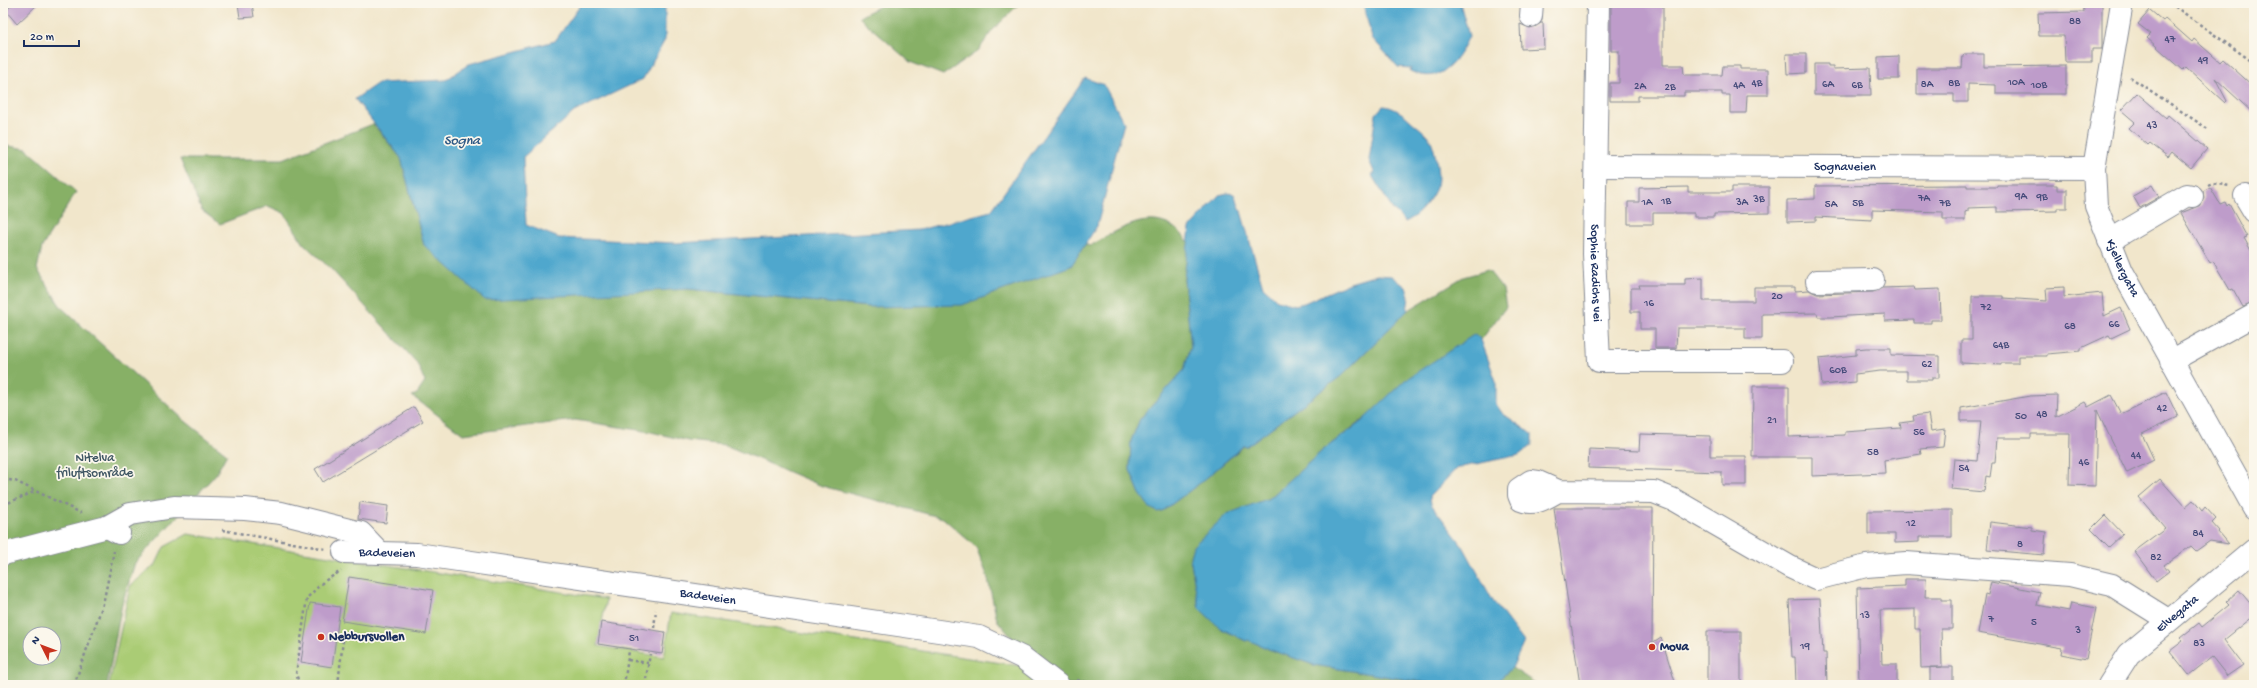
<svg xmlns="http://www.w3.org/2000/svg" width="2257" height="688" font-family="'Gochi Hand',sans-serif">
	<rect width="100%" height="100%" fill="#fbf7ec"/>
	<filter id="ink" filterUnits="userSpaceOnUse"><feTurbulence type="fractalNoise" baseFrequency=".025" numOctaves="2"/><feDisplacementMap in="SourceGraphic" scale="8" xChannelSelector="R" yChannelSelector="G"/><feConvolveMatrix kernelMatrix="1 2 1 2 8 2 1 2 1" color-interpolation-filters="sRGB"/></filter>
	<filter id="wash" filterUnits="userSpaceOnUse"><feTurbulence type="fractalNoise" baseFrequency=".012" numOctaves="4" result="noise"/><feDisplacementMap in="SourceGraphic" scale="16" xChannelSelector="R" yChannelSelector="G"/><feGaussianBlur stdDeviation="0.9" result="paint"/><feColorMatrix in="noise" values="0 0 0 0 0 0 0 0 0 0 0 0 0 0 0 0 0 1.4 0 .05"/><feComposite in="paint" operator="in"/></filter>
	<g filter="url(#wash)">
		<rect width="100%" height="100%" fill="#f1e6cb"/>
		<path fill="#aacc75" stroke="#627e6a" d="M188,534L606,599L598,646L664,657L671,613L1147,685H109L130,586L156,564L164,547Z"/>
		<path fill="#87b066" stroke="#517062" fill-rule="evenodd" d="M886,3H1020L992,31L978,51L943,75L910,62L859,17Z
			M373,124L401,158L424,245L688,289L869,307L1071,266L1084,244L1090,246C1115,232 1145,210 1173,227C1179,230 1184,237 1189,242L1184,279L1191,346L1184,370L1140,419L1131,441L1130,470L1140,494L1158,512L1164,510L1204,480L1244,446H1247L1341,376L1407,311L1463,277L1488,270L1503,289L1506,307L1481,340L1475,334L1323,450L1270,498L1250,506L1190,557L1199,607L1220,628L1246,641L1248,639L1271,650L1314,665L1441,685H1063L1025,654L997,620L987,575L976,547L943,518L822,486L725,445L688,441L651,432L575,420L463,434L412,396L417,394L425,382L417,363L332,270L304,244L284,213L268,206L220,224L202,211L180,159H283Z
			M3,145L27,149L76,192L42,247L37,269L61,307L184,420L227,454L216,474L135,563L122,604L107,685H3ZM30,634H54V658H30Z
			M1512,668L1538,685H1482L1495,683Z"/>
		<path fill="#50a7cd" stroke="#366b96" d="M582,3H665V40L643,79L574,112L523,157L526,225L559,238L676,243L919,230L991,211L1085,78L1104,85L1124,123L1097,226L1071,266L962,305L869,307L688,289L485,300L424,245L401,158L355,99L378,83L446,80L469,64L555,41Z
			M1366,3H1460L1469,36C1457,62 1441,86 1410,71L1411,68L1398,67L1372,38L1364,8Z
			M1383,106C1392,106 1404,114 1410,120C1416,126 1426,132 1430,139C1435,147 1440,177 1437,185C1433,198 1418,217 1405,222L1393,210L1371,174H1375L1369,160L1376,114Z
			M1228,193L1234,194L1240,208L1263,287L1277,300L1295,305L1304,303L1350,283L1377,275L1391,276L1406,287L1409,297L1407,311L1341,376L1247,446H1243L1204,480L1164,510L1158,512L1150,508L1140,494L1130,470L1131,441L1140,419L1184,370L1191,346L1184,279L1190,228L1219,195Z
			M1475,334L1481,340L1496,381V404L1502,413L1532,434V445L1519,455L1457,468L1430,496L1431,504L1463,546L1493,601L1524,642L1512,668L1495,683L1482,685H1441L1314,665L1271,650L1248,640L1246,641L1220,628L1199,608L1190,557L1193,546L1227,514L1270,498L1323,450L1361,422L1405,380Z"/>
		<g id="blocks">
			<path fill="#be9cca" d="M14,3H39L17,24L6,11Z
				M238,3H252L254,17L240,18Z
				M1611,3H1663V65H1683L1684,75H1722L1723,66H1740V69H1768V95H1747L1746,113H1730V95H1722V92H1684V96H1638V101H1610V83H1619V51H1611Z
				M2083,3H2102V49H2092V62H2065L2064,36H2039L2038,13L2084,12Z
				M2150,10L2163,21L2165,18L2192,42L2194,39L2220,62L2223,59L2254,87V114L2215,78L2227,101L2225,103L2186,67L2183,70L2147,38L2151,34L2138,24Z
				M1541,23H1543L1544,48L1521,49L1520,24L1530,28Z
				M1786,54H1806V73L1787,74Z
				M1964,54H1984V67L2066,66V94H1996V85L1968,84V102H1954V94H1917V68H1962L1963,55Z
				M1899,56V79H1878V57Z
				M1814,64H1828V66H1833V69L1870,68L1871,95H1814Z
				M2137,93L2166,118L2168,115L2207,149L2191,168L2172,152L2168,157L2150,143L2148,145L2129,128L2135,122L2121,110Z
				M1967,185V187H1997V185H2057V190H2067V208H2057V211L1997,212V207L1968,208V211L1965,212V220H1943V212L1872,210V220L1816,217V221L1787,222V200L1815,199V186Z
				M2152,185L2159,197L2140,208L2133,196Z
				M1688,187V192H1732V187H1769V213L1714,214V217H1694V213H1653V224H1628V202H1639V188Z
				M2210,187L2220,204L2225,202L2227,206L2229,204L2247,237L2244,238L2254,256V303L2243,307L2233,289L2230,290L2213,261L2210,263L2181,213L2201,205L2204,198L2203,191Z
				M1703,278V301H1754V287H1795V291L1809,290L1817,294L1873,292L1882,288L1914,287L1915,290L1940,289L1941,320H1931V323H1914V320L1885,321V314L1830,317H1818L1817,313L1762,314V339H1745V328H1677L1676,348H1655V329H1640V312H1631V288H1640L1639,285H1685V279Z
				M2064,287V297L2102,293L2104,316L2121,308L2130,329L2111,338L2109,335L2081,348V351L2047,354V356H2018V363H2001V365L1961,363V340H1972V296H2003V298L2047,301L2046,288Z
				M1866,348H1891V355L1939,356V378H1932V380H1907V371H1880L1855,374V382L1822,385L1819,359L1856,355V349Z
				M1753,386H1789V437L1845,435V432L1901,428L1900,423L1914,421L1913,416L1928,414L1931,431L1945,429L1943,447L1920,449L1921,454L1884,460L1885,473L1812,476V457H1752Z
				M2166,392L2178,417L2142,434L2154,460L2127,473L2097,410L2095,486L2069,485L2070,434H2031V438H1997L1995,463H1992L1990,477L1986,476L1984,492L1951,489L1954,459L1977,461L1981,421H1961V408L2030,396L2057,395L2056,417L2085,402L2088,407L2111,395L2121,414Z
				M414,407L423,421L323,482L315,469Z
				M1640,434L1710,436V456H1746V485H1722V472L1588,468L1589,449L1639,451Z
				M2160,479L2185,507L2193,500L2202,511L2205,507L2216,519L2212,523L2219,531L2218,532L2228,544L2210,541L2196,551L2191,546L2164,565L2169,571L2156,581L2134,551L2165,528L2139,497Z
				M360,502L388,506L386,523L358,519Z
				M1554,508H1653L1652,643L1661,637L1676,685H1580Z
				M1952,510V537H1919V542L1895,543V534H1868V511Z
				M2105,515L2123,534L2109,547L2091,529Z
				M1990,522L2032,527V530L2046,532L2044,555L1987,550Z
				M349,577L433,590L426,634L342,621Z
				M1905,579H1926L1925,597H1941V600H1952V629H1941L1942,667L1921,668L1920,629H1915V609L1880,610L1882,664H1897V685H1859L1857,588L1905,586Z
				M1991,582L2040,592L2037,605L2069,611L2071,603L2096,608L2086,659L2061,654L2062,648L1978,633L1985,594L1988,595Z
				M2239,590L2254,608V616L2224,640L2243,665L2227,676L2212,657L2189,675L2170,651L2183,641L2180,638L2199,623L2202,627L2229,605L2226,602Z
				M1820,599L1823,653H1826L1827,685H1796L1795,657H1792L1789,600Z
				M310,603L340,607L332,667L301,662Z
				M601,622L665,632L662,654L598,644Z
				M1707,631H1741V685H1707Z
				M1930,667H1953V685H1930Z"/>
		</g>
	</g>
	<g filter="url(#ink)">
		<use href="#blocks" fill-opacity="0" stroke="#868a94" stroke-width="1"/>
		<g fill="none" stroke-linecap="round" stroke-linejoin="round">
			<defs>
				<g id="minor">
					<path id="s1" d="M1598,3L1594,254L1599,361H1782"/>
					<path id="s2" d="M2122,3L2094,168L2096,206L2122,271L2254,508"/>
					<path d="M1531,16L1532,3"/>
					<path id="s3" d="M1596,166L2094,168"/>
					<path d="M2245,196L2254,211"/>
					<path d="M2109,241L2187,195L2192,196"/>
					<path d="M1817,281L1873,280"/>
					<path d="M2171,361L2254,315"/>
					<path d="M1558,491C1546,498 1534,506 1521,500L1519,495V489L1531,481L1538,482L1558,491L1654,492L1674,500L1790,567L1816,579L1866,566L1906,563L2070,575L2112,585L2168,620"/>
					<path d="M107,527L130,514L174,507L245,509L281,513L361,533L380,553"/>
					<path id="s4" d="M344,552L417,554L979,637L1023,658L1058,685"/>
					<path d="M3,554L107,527L119,533"/>
					<path id="s5" d="M2109,685L2129,654L2254,550"/>
				</g>
			</defs>
			<use href="#minor" stroke="#868a94" stroke-width="24"/>
			<path stroke="#868a94" stroke-width="2.5" stroke-dasharray="3 3" stroke-linecap="butt" d="M2170,3L2254,63
				M2130,77L2208,129
				M2208,185L2212,183L2230,186
				M3,479L15,481L81,513
				M3,505L34,492
				M222,530L326,549
				M654,628L656,610
				M628,660L648,663
				M1077,680L1098,685
				M74,685L103,604L114,551
				M300,685L296,674L307,598L323,582L341,571
				M338,685L344,631
				M624,685L629,651
				M645,685L650,654"/>
			<use href="#minor" stroke="#fff" stroke-width="22"/>
		</g>
	</g>
	<g fill="#c8321e" stroke="#fbf7ec" stroke-width="1.5">
		<circle cx="321" cy="637" r="4"/>
		<circle cx="1652" cy="647" r="4"/>
	</g>
	<g text-anchor="middle" dominant-baseline="central" stroke-width="3.5" stroke-linejoin="round" paint-order="stroke">
		<g font-size="11" fill="#444a79">
			<text x="2075" y="22">88</text>
			<text x="2170" y="40">47</text>
			<text x="2203" y="61">49</text>
			<text x="2016" y="83">10A</text>
			<text x="1757" y="84">4B</text>
			<text x="1954" y="84">8B</text>
			<text x="1828" y="85">6A</text>
			<text x="1927" y="85">8A</text>
			<text x="1739" y="86">4A</text>
			<text x="1857" y="86">6B</text>
			<text x="2039" y="86">10B</text>
			<text x="1640" y="87">2A</text>
			<text x="1670" y="88">2B</text>
			<text x="2152" y="126">43</text>
			<text x="2021" y="197">9A</text>
			<text x="2042" y="198">9B</text>
			<text x="1924" y="199">7A</text>
			<text x="1759" y="200">3B</text>
			<text x="1666" y="202">1B</text>
			<text x="1647" y="203">1A</text>
			<text x="1742" y="203">3A</text>
			<text x="1858" y="204">5B</text>
			<text x="1945" y="204">7B</text>
			<text x="1831" y="205">5A</text>
			<text x="1777" y="297">20</text>
			<text x="1649" y="304">16</text>
			<text x="1986" y="308">72</text>
			<text x="2114" y="325">66</text>
			<text x="2070" y="327">68</text>
			<text x="2001" y="346">64B</text>
			<text x="1927" y="365">62</text>
			<text x="1838" y="371">60B</text>
			<text x="2162" y="409">42</text>
			<text x="2042" y="415">48</text>
			<text x="2021" y="417">50</text>
			<text x="1772" y="421">21</text>
			<text x="1919" y="433">56</text>
			<text x="1873" y="453">58</text>
			<text x="2136" y="456">44</text>
			<text x="2084" y="463">46</text>
			<text x="1964" y="469">54</text>
			<text x="1911" y="524">12</text>
			<text x="2198" y="534">84</text>
			<text x="2020" y="545">8</text>
			<text x="2156" y="558">82</text>
			<text x="1865" y="616">13</text>
			<text x="1991" y="620">7</text>
			<text x="2034" y="623">5</text>
			<text x="2078" y="631">3</text>
			<text x="634" y="639">51</text>
			<text x="2199" y="644">83</text>
			<text x="1805" y="647">19</text>
		</g>
		<g font-size="13" fill="#1b2f5e" stroke="#fbf7ec">
			<text stroke="none"><textPath href="#s3" startOffset="249">Sognaveien</textPath></text>
			<text stroke="none"><textPath href="#s2" startOffset="273">Kjellergata</textPath></text>
			<text stroke="none"><textPath href="#s1" startOffset="270">Sophie Radichs vei</textPath></text>
			<text stroke="none"><textPath href="#s4" startOffset="43">Badeveien</textPath></text>
			<text stroke="none"><textPath href="#s4" startOffset="367">Badeveien</textPath></text>
			<text stroke="none"><textPath href="#s5" startOffset="100">Elvegata</textPath></text>
		</g>
		<g font-size="13" fill="#3f5664" stroke="#fbf7ec">
			<text x="95" y="458">Nitelva<tspan x="95" dy="15">friluftsområde</tspan></text>
		</g>
		<g font-size="13" font-weight="bold" fill="#1b2f5e" stroke="#fbf7ec" text-anchor="start">
			<text x="329" y="637">Nebbursvollen</text>
			<text x="1660" y="647">Mova</text>
		</g>
		<g font-size="14" font-style="italic" fill="#2e5985" stroke="#fbf7ec">
			<text x="462" y="141">Sogna</text>
		</g>
	</g>
	<rect width="2257" height="688" fill="none" stroke="#fbf7ec" stroke-width="16"/>
	<g transform="translate(42 646) rotate(312)"><circle r="19" fill="#fbf7ec" stroke="#a1a7b3"/>
	<path d="M0-3L7 15L0 10L-7 15Z" fill="#c8321e"/>
	<text y="-6" font-size="11" font-weight="bold" text-anchor="middle" fill="#1b2f5e">N</text>
	</g>
	<path d="M24 40v6h55v-6" fill="none" stroke="#1b2f5e" stroke-width="2"/>
	<text x="30" y="40" font-size="12" fill="#1b2f5e" stroke="#fbf7ec" stroke-width="3" paint-order="stroke">20 m</text>
</svg>
